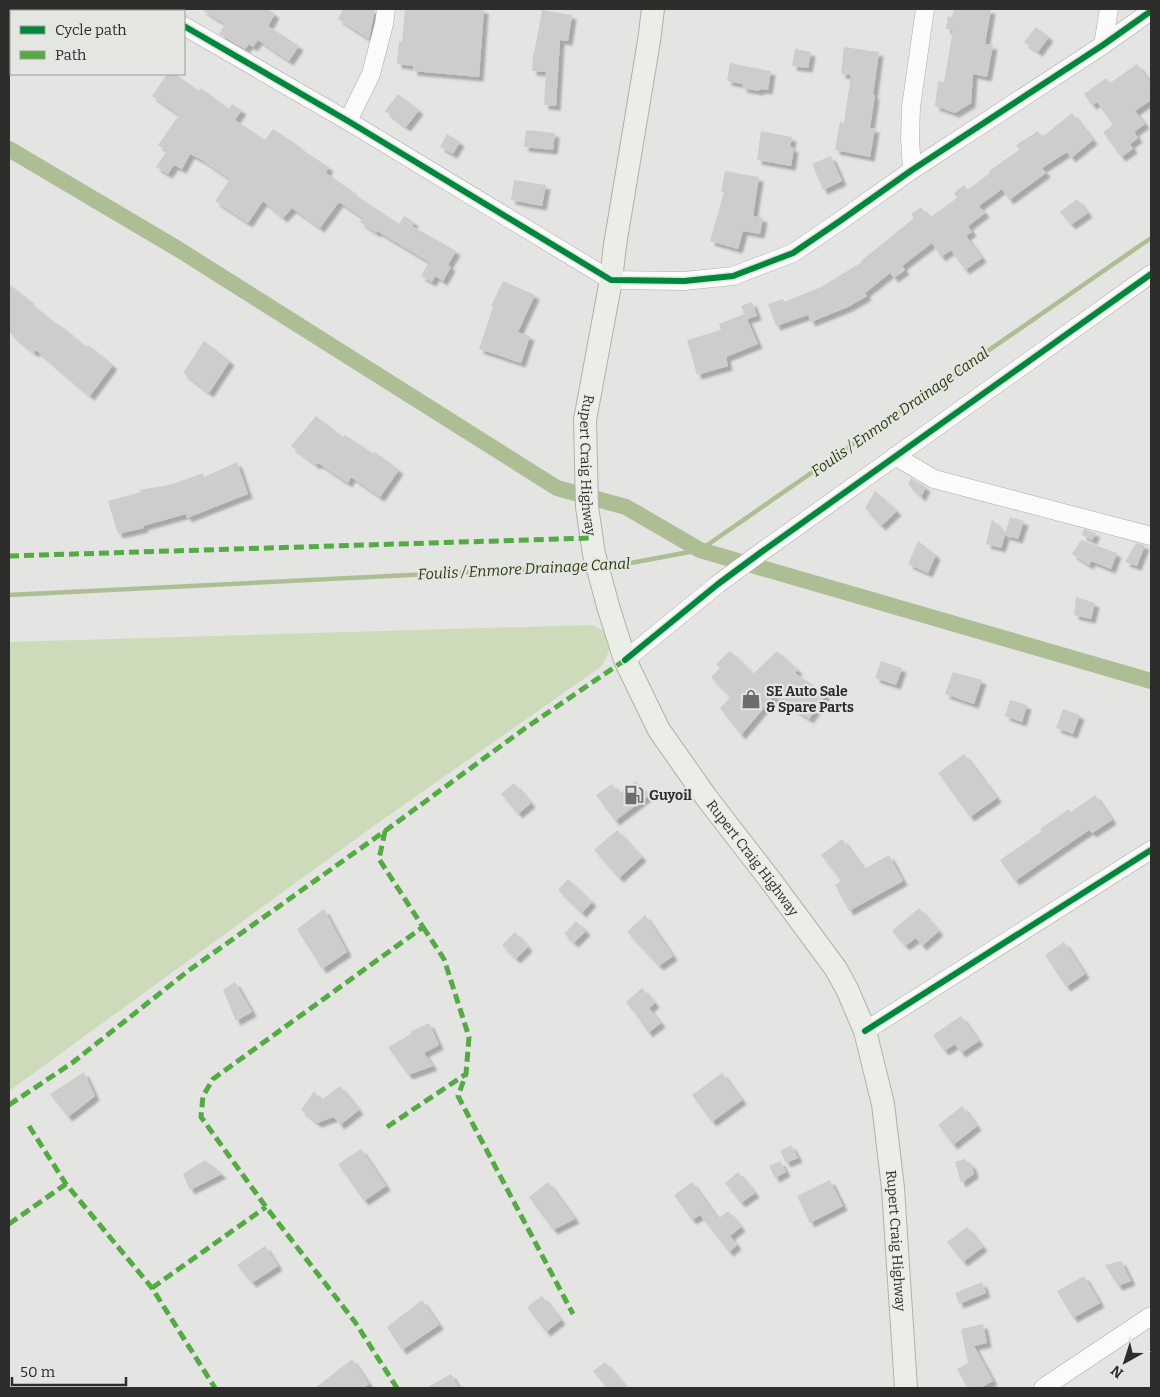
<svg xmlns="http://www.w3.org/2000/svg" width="1160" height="1397" font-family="Bitter,serif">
	<defs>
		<filter id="shadow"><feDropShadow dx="4.5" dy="4.5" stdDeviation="1" flood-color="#0004"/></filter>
	</defs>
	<rect width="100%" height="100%" fill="#e4e5e2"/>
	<path fill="#cedbba" d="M591,625L604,631L609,651L602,666L378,823L9,1091V642Z"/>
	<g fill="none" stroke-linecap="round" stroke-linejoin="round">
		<path stroke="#adbd94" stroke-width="4.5" d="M604,566L620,565L700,550L1151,238
			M9,595L591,566"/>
		<path stroke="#adbd94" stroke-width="16" d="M9,149L178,249L557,488L626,507L700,550L1151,681"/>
	</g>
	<path fill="#cdcdcc" filter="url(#shadow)" d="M201,9H268L275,14L268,26L299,46L289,61L258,40L253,47L249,44L245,49L219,34L225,24Z
		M343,9H375L369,39L338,19Z
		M405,9H484L479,77L413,71V66L397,64L399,41L402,42Z
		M954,9H991L985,44L993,45L987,77L973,74L971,103L955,113L935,106L938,81L944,82L953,30L946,29L948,16L952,17Z
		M542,10L572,15L568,41L560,40L556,106L544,105L546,72L532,71L533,54H534Z
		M1036,27L1049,37L1038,52L1024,42Z
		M844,47L879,52L873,95H875L870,128H875L870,157L835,150L840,122L844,123L851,75L841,74Z
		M795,49L811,52L808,68L792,66Z
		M730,63L771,71L768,90L760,89L759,91L742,88L743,84L727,81Z
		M1137,64L1151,83V100L1135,111L1145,124L1134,132L1138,138L1130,144L1133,149L1121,157L1103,132L1113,125L1097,102L1092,105L1084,94L1106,78L1110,83Z
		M167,74H175L199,91L201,88L229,109L232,104L242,110L235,120L265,140L273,129L300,147L299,148L329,167L326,173L352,191L351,192L399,224L404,216L414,222L412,226L456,251L448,265L451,267L443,281L435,276L432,282L421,276L429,262L377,231L376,233L360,222L363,218L339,202L320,228L292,208L283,218L263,201L248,223L215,201L230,179L202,160L190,154L182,169L174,165L168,174L156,167L167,151L158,145L179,115L152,96Z
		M398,94L419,110L406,127L385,111Z
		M1072,113L1093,140L1071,158L1067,152L1042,168L1046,173L1009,200L1002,189L979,206L985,213L968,226L972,232L966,236L982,258L965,270L951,250L941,257L932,243L902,266L905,270L894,278L890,273L865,293L867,296L848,307L811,322L808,315L776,326L768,304L783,299L784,302L821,287L862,262L861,261L914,218L911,214L921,207L929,218L957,198L954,193L964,185L967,190L990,173L989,171L1019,150L1016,145L1038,131L1042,137Z
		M526,130L555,133L553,150L524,147Z
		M761,131L792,137L790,147L794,148L791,166L757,160Z
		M447,134L460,142L453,154L440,147Z
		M831,156L842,181L823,190L812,164Z
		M725,171L759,177L753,216L763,218L760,234L743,231L738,249L710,241L724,192H721Z
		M514,180L546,185L542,206L511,200Z
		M1077,199L1088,213L1071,225L1060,212Z
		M503,281L535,295L518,332L530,336L521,363L479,349L493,307L491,306Z
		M9,284L30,301L29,302L59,326L60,325L86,347L88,345L113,365L90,396L36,350L34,353L9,332Z
		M752,302L757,316L747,319L758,344L726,357L728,366L697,375L687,340L721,330L719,324L744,314L741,306Z
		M204,341L230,361L209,393L183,373Z
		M316,416L343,437L345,435L374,454L375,452L399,470L380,497L351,477L348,483L318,463L316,465L291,446Z
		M237,462L248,494L187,518L186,514L143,526L144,528L118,534L108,501L141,492L140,490L173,484L203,473L204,477Z
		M911,478L926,487L921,497L908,484Z
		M875,491L897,511L881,526L865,508Z
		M1010,517L1024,521L1018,539L1005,535L1001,548L986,544L992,519L1005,534Z
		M1084,529L1096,533L1092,540L1082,535Z
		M1081,540L1117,553L1111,569L1091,561L1089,565L1072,554Z
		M918,541L936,555L928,573L908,564Z
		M1136,543L1145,545L1137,566L1125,562Z
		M1076,597L1095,603L1091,619L1074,615Z
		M730,651L753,674L777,651L798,670L795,673L826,694L809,719L774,696L741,735L720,708L731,697L711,677L720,668L716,664Z
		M881,661L902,668L896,685L875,678Z
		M953,672L982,680L974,704L945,694Z
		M1010,700L1027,705L1022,722L1005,716Z
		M1063,709L1080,715L1073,734L1056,728Z
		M964,754L997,798L970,817L938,773Z
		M636,781L648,796L615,821L596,795L612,784L619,794Z
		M514,783L531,803L518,814L501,794Z
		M1095,795L1112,820L1092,833L1089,830L1015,881L1000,860L1042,831L1040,829L1069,809L1071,812Z
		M617,830L642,857L619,878L594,850Z
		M842,839L864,869L889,855L903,881L849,911L835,885L841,881L821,855Z
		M568,879L592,902L582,913L558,890Z
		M919,908L939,931L922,946L916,938L905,946L892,931Z
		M324,909L347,952L322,969L297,929Z
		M645,915L673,956L659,966L627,932Z
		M576,921L586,931L574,943L564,934Z
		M515,932L528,947L516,959L502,945Z
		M1064,942L1085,974L1066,987L1045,955Z
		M235,982L252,1012L236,1021L223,990Z
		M642,988L655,1003L649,1008L661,1023L648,1033L638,1017L626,1002Z
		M961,1016L979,1041L961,1053L955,1044L944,1051L933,1035Z
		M429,1023L439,1045L424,1053L433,1066L408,1075L388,1047L411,1034L410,1032Z
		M84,1072L95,1096L68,1117L50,1094Z
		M722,1073L742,1100L712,1122L692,1095Z
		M340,1086L359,1110L340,1125L334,1117L317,1123L301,1110L314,1091L321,1100Z
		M962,1106L977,1126L953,1145L938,1125Z
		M791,1145L798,1158L786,1163L780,1151Z
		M361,1149L386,1186L364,1201L338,1164Z
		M965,1159L972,1166L974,1174L961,1183L955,1162Z
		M205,1160L222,1174L190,1190L183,1174Z
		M780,1161L786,1172L775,1178L769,1166Z
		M738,1172L755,1193L741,1203L725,1183Z
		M830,1180L843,1206L810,1223L797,1196Z
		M548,1182L575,1219L553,1230L529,1197Z
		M692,1182L718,1219L728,1211L741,1227L730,1236L737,1245L729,1252L700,1215L692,1220L674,1195Z
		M967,1227L983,1247L963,1262L947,1242Z
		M265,1246L278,1266L252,1283L237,1265Z
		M1121,1261L1131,1281L1118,1286L1105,1265Z
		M1084,1276L1100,1303L1073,1318L1057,1291Z
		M982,1282L986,1293L959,1304L955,1293Z
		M542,1296L561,1320L546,1332L527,1307Z
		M422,1300L439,1325L402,1350L387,1327Z
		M983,1324L987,1343L974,1346L993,1381L980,1388H967L957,1369L968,1363L961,1329Z
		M352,1359L369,1384L363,1388H315Z
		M605,1362L627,1388H607L593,1371Z
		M451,1374L459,1388H426Z"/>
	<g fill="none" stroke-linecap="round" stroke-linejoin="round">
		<defs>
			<path id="minor" d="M154,9L159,11
				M184,26L348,121L611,280L684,281L733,276L793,253L840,221L912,170L1103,45L1151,11
				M1103,45L1109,9
				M348,121L371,74L384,24L386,9
				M912,170L910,138L911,107L925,9
				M895,456L934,479L1151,536
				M625,660L718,584L760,553L1151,274
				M865,1031L1151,850
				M1043,1388L1151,1316"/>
			<g id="major">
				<path id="s1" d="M653,9L649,41L615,245L611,280L585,420L587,507L594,554L608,606L625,660L659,730L706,797L771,881L836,969L847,989L865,1031L883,1104L893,1188L906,1388"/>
			</g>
		</defs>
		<use href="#minor" stroke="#abaca9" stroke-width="19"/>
		<use href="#major" stroke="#aeb2a6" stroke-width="24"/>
		<use href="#minor" stroke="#fbfbfb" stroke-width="18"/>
		<use href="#major" stroke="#ebeee7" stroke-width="22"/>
		<path stroke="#54ab44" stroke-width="5" stroke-dasharray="10 5" stroke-linecap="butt" d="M9,556L592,538
			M385,831L379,859L423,927L213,1079L203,1096L201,1117L266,1207L355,1322L397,1388
			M423,927L444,959L469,1037L466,1074L458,1096L573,1314
			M9,1105L72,1063L188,971L385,831L524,729L625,660
			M29,1126L66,1184L152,1288L215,1388
			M387,1127L466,1074
			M9,1224L66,1184
			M152,1288L266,1207"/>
		<defs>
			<path id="cycleway" d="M184,26L348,121L611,280L684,281L733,276L793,253L840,221L912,170L1103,45L1151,11
				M625,660L718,584L760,553L1151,274
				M865,1031L1151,850"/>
		</defs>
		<use href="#cycleway" stroke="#e4e6e1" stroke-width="9"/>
		<use href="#cycleway" stroke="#00873e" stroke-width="6"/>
	</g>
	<defs>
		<symbol id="shop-bare" viewBox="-9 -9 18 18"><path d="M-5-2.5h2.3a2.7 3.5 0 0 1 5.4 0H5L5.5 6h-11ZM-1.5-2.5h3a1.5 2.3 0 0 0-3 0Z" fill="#6d6d6c" stroke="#e4e6e1" stroke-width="2.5" paint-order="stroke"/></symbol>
		<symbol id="fuel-bare" viewBox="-9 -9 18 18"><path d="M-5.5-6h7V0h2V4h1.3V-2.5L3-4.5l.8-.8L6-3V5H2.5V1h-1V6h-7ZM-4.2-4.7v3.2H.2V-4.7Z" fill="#6d6d6c" stroke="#e4e6e1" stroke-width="2.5" paint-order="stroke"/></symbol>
	</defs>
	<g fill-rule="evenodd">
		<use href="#shop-bare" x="737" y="685" width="28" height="28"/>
		<use href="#fuel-bare" x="620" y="781" width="28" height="28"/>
	</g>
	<g text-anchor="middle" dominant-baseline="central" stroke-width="4.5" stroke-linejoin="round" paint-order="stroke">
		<g font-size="14" fill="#2d2d2c" stroke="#e4e6e1">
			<text stroke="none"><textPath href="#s1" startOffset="462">Rupert Craig Highway</textPath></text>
			<text stroke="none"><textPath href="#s1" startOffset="898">Rupert Craig Highway</textPath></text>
			<text stroke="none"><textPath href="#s1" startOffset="1318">Rupert Craig Highway</textPath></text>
		</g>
		<g font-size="14" font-weight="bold" fill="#2d2d2c" stroke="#e4e6e1" text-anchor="start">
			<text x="766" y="691">SE Auto Sale<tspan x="766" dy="16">&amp; Spare Parts</tspan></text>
			<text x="649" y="795">Guyoil</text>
		</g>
		<g font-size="15" font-style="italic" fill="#2b3a0f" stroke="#e4e6e1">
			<text transform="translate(900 412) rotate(-35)">Foulis / Enmore Drainage Canal</text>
			<text transform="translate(524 569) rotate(-3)">Foulis / Enmore Drainage Canal</text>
		</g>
	</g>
	<rect width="1160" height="1397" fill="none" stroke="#2d2d2c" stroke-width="20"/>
	<rect x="10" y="10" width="175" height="65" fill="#e4e6e1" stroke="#9b9c99"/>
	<rect x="20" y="26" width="25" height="8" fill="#00873e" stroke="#9b9c99"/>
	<text x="55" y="35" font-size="15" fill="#2d2d2c">Cycle path</text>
	<rect x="20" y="51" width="25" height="8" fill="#54ab44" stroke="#9b9c99"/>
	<text x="55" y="60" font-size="15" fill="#2d2d2c">Path</text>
	<g transform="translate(1125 1362) rotate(219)" stroke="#e4e6e1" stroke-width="4" paint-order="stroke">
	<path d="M0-4L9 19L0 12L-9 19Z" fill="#2d2d2c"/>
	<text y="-8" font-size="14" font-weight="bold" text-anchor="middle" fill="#2d2d2c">N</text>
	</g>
	<path d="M12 1377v8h114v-8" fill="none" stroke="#2d2d2c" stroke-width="2.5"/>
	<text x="20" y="1377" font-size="15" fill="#2d2d2c" stroke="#e4e6e1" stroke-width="4" paint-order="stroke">50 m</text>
</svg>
